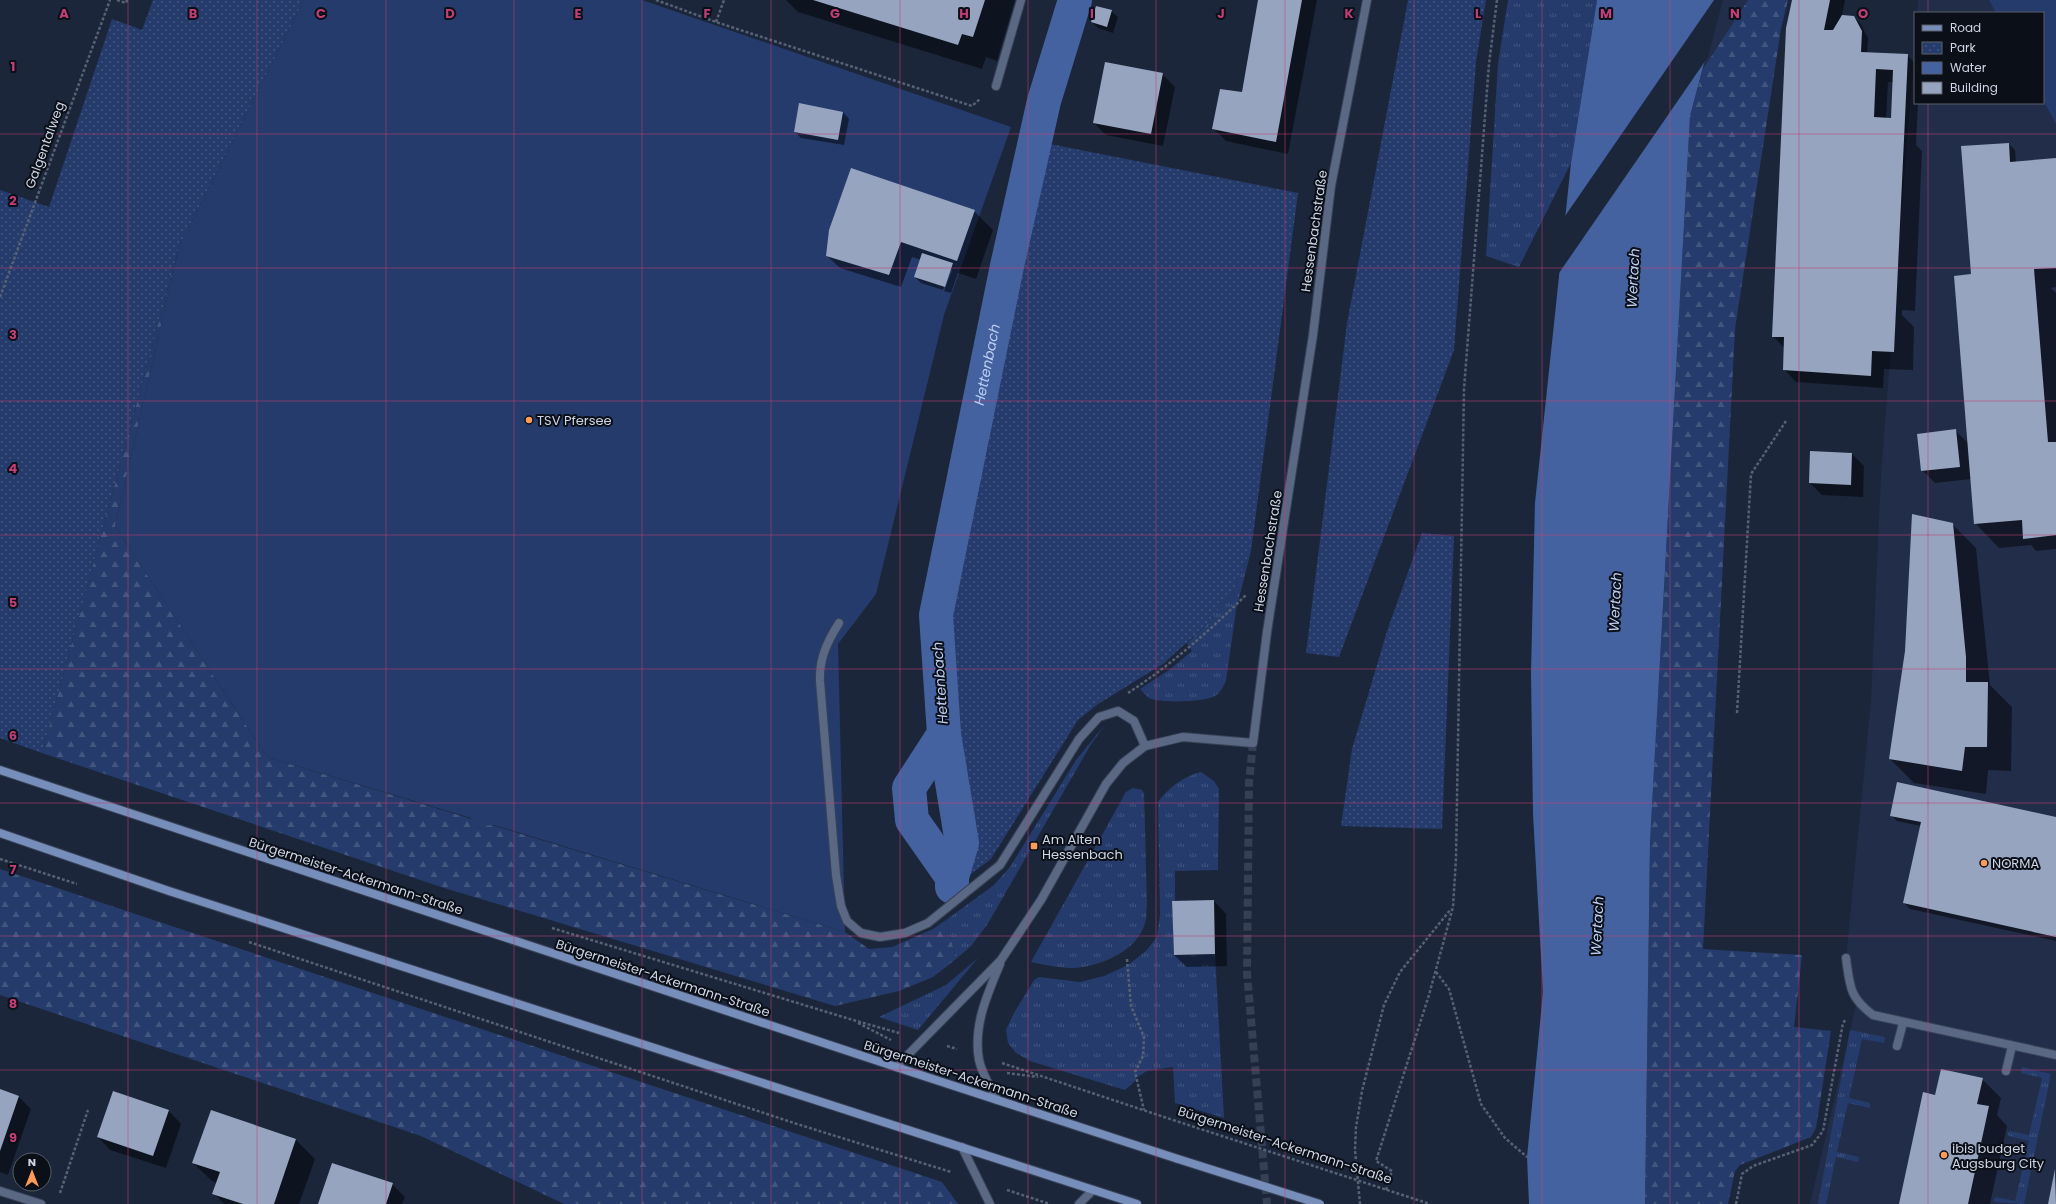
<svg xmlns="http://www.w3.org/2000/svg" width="2056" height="1204" font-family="Poppins,sans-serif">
	<defs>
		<pattern id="grass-tufts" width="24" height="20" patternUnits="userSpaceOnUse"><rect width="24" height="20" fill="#253b6b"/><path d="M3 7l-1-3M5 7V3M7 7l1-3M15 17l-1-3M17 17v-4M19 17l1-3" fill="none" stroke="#435680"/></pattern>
		<pattern id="forest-firs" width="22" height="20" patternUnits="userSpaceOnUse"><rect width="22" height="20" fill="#253b6b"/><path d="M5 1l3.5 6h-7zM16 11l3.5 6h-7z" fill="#435680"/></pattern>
		<pattern id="park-dots" width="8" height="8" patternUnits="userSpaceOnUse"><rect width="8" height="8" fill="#253b6b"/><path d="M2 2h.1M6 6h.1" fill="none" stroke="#435680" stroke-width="1.8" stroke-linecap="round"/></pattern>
	</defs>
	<rect width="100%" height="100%" fill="#1b263b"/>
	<path fill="#222e49" d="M1721,0H1748L1703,69Z
		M1918,0H2056V1204H1810L1857,1001L1846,958L1871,702L1881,475L1915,41V103H2043V13H1917Z"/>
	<path fill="url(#grass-tufts)" d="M1508,0H1597L1571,163L1519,267L1486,256L1498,64Z
		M1251,551L1236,610L1226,681C1223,687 1221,692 1215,696C1205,702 1163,703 1152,699C1147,698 1144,692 1140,689L1169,670L1192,651L1187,643L1207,624L1232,593Z
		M1104,726L1090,746L987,925L971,946L956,959L946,920L994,885L1010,867L1076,760Z
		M1201,772L1214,781L1219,789L1218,870L1175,871V901L1172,902L1174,955L1215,954L1224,1118L1175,1103L1173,1067L1147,1071L1136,1078V1080L1125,1090L1030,1061L1016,1053L1008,1043L1006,1030L1014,1013L1034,980L1039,977L1080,982L1104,976L1128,965L1146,951L1157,937L1160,914L1158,802C1168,788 1184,776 1201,772Z
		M1133,788L1142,790L1144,793L1147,905C1146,911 1147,918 1145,923C1138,949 1107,963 1083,967C1066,970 1047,965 1031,962L1126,792Z
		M978,958L918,1030L879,1017L946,985Z
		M1850,1030L1885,1037L1884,1043L1862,1039L1849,1098L1870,1103V1108L1848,1103L1837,1152L1859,1157L1858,1162L1836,1157L1826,1204H1818Z
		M2022,1067L2051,1074L2024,1204L1995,1202L1993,1200L1996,1197L2015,1201L2029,1141L2009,1136L2007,1133L2010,1131L2029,1135L2042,1078L2021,1073Z"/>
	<path fill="url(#forest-firs)" d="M1748,0H1788L1781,29L1735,329L1703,949L1802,955L1794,1027L1831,1031L1816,1128L1811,1137L1740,1165L1735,1171L1728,1204H1645L1650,842L1690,116L1703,69Z
		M179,247L115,526L267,757L845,932L869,949L892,947L933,929L946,920L956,959L933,977L899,991L835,1006L441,887L42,753Z
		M0,869L942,1182L958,1204H564L421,1136L0,995Z"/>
	<path fill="url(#park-dots)" d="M153,0H304L179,247L42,753L0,738V190L49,207L112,19L142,30Z
		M1408,0H1486L1476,62L1454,350L1339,657L1306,653L1347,323Z
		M1045,143L1298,193L1251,551L1232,593L1207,624L1163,664L1098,704L1078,720L991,859L967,877L966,831L942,616L956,545Z
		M1422,533L1454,536L1442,829L1341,826L1352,749L1387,631Z"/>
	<path fill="#253b6b" d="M304,0H642L1011,127L944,315L876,594L838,644L845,932L494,825L472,827L471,818L267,757L115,526L179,247Z
		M1989,0H2056V124L2043,100V13H1996Z"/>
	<path fill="#4562a0" d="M1597,0H1721L1690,116L1650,842L1645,1204H1529L1527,1157L1543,992L1533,814L1531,673L1535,503L1571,163Z"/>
	<path fill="#1b263b" d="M1714,0H1723L1708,57L1557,276L1563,219Z"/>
	<path fill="#0007" fill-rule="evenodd" d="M786,0H1015L997,61L986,57L982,69L798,12Z
		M1260,0H1317L1288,154L1226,141L1214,129L1243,94Z
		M1793,0H1845L1842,16L1854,17L1860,23L1868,38L1867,53L1907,55L1915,63V103H1918L1916,145L1922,151L1915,311L1902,310V315L1914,327L1913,370L1884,369L1883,388L1796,382L1784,369V348L1773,336ZM1888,82H1894L1892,119H1886Z
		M1111,11L1118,17L1113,33L1098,28L1092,22Z
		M1162,74L1175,87L1163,146L1106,135L1094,123Z
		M843,112L849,119L844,145L801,138L795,132Z
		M2009,144L2015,150L2016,162L2056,159V287L2051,288L2056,293V549L2036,551L2031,545L1999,548L1975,523L1971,479L1935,483L1922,470L1955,430L1969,444L1973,275Z
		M974,211L993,230L976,279L958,273L951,293L944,291L952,270H950L943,290L921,283L915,277L921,260L912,257L901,287L840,268L827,256Z
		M1852,454L1864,466L1863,497L1822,495L1810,483Z
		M1952,524L1976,548L1990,685L2012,707L2011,771L1988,770L1986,794L1914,783L1890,759Z
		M1891,815L2056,818V941L1910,909L1904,903L1921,826L1897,821Z
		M1214,901L1226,914L1227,966L1187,967L1174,955Z
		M1982,1079L2001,1098L1997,1115L2007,1126L1990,1204H1900Z
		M0,1090L19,1097L31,1109L8,1175L0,1172Z
		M113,1092L169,1111L181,1124L166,1168L110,1150L98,1137Z
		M211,1111L296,1140L315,1159L299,1204H224L214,1193L217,1183L212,1181L193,1163Z
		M2056,1171V1204H2049Z
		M392,1184L405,1197L402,1204H320Z"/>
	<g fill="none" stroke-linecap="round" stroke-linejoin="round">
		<g stroke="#4562a0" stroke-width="34">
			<path d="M944,734L962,843L952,877V887"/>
			<path id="s1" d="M952,877L912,820L909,788L944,734L936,615L1007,266L1044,101L1075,0"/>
		</g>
	</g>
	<path fill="#96a4bf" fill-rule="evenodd" d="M813,0H985L973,37L962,34L958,45Z
		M1258,0H1302L1276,142L1212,129L1220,89L1242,92Z
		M1792,0H1830L1824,30H1833L1842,15L1854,16L1862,31L1861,52L1908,54L1894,352L1872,351L1871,376L1783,370L1784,337H1772L1786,28ZM1876,69L1893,70L1891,118L1874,117Z
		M1096,6L1112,10L1107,27L1091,22Z
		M1105,62L1163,73L1151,134L1093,123Z
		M799,103L843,112L838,140L794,132Z
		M2009,143L2010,162L2056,158V268L2034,269L2048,442H2056V535L2023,539L2022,520L1974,524L1954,276L1971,274L1961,146Z
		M851,168L975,210L957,261L901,242L889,275L826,256L829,230Z
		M922,253L953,263L945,287L914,277Z
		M1956,429L1960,467L1921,471L1917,434Z
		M1810,451L1852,453L1851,485L1809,483Z
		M1912,514L1953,523L1966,657V682H1988L1987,747H1965L1962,771L1889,759L1905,651Z
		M1897,782L2056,817V937L1903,903L1921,822L1890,816Z
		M1214,900L1215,954L1174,955L1172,901Z
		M1941,1069L1983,1078L1977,1104L1989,1106L1968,1204H1899L1923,1092L1935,1095Z
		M0,1089L19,1096L0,1151Z
		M113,1091L169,1110L153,1156L97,1137Z
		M211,1110L296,1139L274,1204H243L212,1194L220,1172L192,1163Z
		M332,1163L393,1183L386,1204H318Z
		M2055,1169L2056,1204H2048Z"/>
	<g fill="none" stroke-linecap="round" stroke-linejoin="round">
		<path stroke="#364054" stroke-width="8" stroke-dasharray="8 4" stroke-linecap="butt" d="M1253,743L1249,783L1247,973L1267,1204"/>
		<defs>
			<path id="lane" d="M996,86L1021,0
				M839,623C827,642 819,659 820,681L836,875L841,906L847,921L861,933L880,937L905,933L928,923L1000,865L1079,739L1099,717L1118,711L1134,721L1145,746
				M1897,1046L1903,1023
				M2006,1071L2012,1046"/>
			<path id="street" d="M1846,958C1850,986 1849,997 1873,1015L2056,1055
				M896,1067L1001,960L1041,900L1106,784L1123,763L1145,746L1183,737L1253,743L1267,632L1313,335L1331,186L1367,0
				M997,1100C991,1088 982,1074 979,1060C973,1026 987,995 1000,964
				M962,1147L990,1204
				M0,1191L41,1204
				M1079,1204L1093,1190"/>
			<path id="secondary" d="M0,770L896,1067L1178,1159
				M0,833L169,891L1137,1204"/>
		</defs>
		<use href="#lane" stroke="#374256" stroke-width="10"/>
		<use href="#street" stroke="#374256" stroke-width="10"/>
		<use href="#secondary" stroke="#374256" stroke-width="10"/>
		<path stroke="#576174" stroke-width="2.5" stroke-dasharray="3 2" stroke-linecap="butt" d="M117,0L126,3L127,0
			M656,0L716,22L972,106L980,99
			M716,22L724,0
			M0,297L110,0
			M1128,693C1171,665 1209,631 1246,595
			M1737,713L1751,474L1786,421
			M0,859L77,884
			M552,928L853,1020L899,1033
			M249,942L797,1124L951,1172
			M1127,959L1131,1006L1144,1037L1143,1056L1135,1072L1144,1110
			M1436,972L1449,989L1481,1104L1505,1138L1527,1157
			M858,1023L891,1040
			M947,1046L957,1049
			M1002,1063L1173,1120
			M1007,1073L1038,1077
			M1007,1190L1050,1204
			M1386,1190L1392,1171L1376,1161L1429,995L1453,907L1456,858L1464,389L1489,64L1497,0
			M60,1193L88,1110
			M1360,1204L1355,1150L1356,1127L1362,1091L1384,1005L1400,972L1451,909
			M1736,1204L1742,1174L1753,1166L1812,1145L1823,1131L1843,1023L1846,1019"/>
		<use href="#lane" stroke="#5a6884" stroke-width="8"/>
		<use href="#street" stroke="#5a6884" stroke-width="8"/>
		<use href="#secondary" stroke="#778dba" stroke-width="8"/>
		<defs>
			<path id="secondary-bridge" d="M1178,1159L1320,1204"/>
		</defs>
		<use href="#secondary-bridge" stroke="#374256" stroke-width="10" stroke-linecap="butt"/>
		<path stroke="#576174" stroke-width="2.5" stroke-dasharray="3 2" stroke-linecap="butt" d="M1173,1120L1430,1204"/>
		<use href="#secondary-bridge" stroke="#778dba" stroke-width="8"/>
	</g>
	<path fill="none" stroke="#c43e76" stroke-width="1" stroke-opacity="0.55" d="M128,0V1204M257,0V1204M386,0V1204M514,0V1204M642,0V1204M771,0V1204M900,0V1204M1028,0V1204M1156,0V1204M1285,0V1204M1414,0V1204M1542,0V1204M1670,0V1204M1799,0V1204M1928,0V13M1928,103V1204M0,134H2056M0,268H2056M0,401H2056M0,535H2056M0,669H2056M0,803H2056M0,936H2056M0,1070H2056"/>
	<g fill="#fe9c57" stroke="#0a0f18" stroke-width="1.5">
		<circle cx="529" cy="420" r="4"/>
		<rect x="1030" y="842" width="8" height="8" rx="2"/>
		<circle cx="1984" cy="863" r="4"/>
		<circle cx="1944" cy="1155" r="4"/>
	</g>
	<g text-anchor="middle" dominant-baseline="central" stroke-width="4" stroke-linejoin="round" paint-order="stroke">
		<g font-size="13" fill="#cdd4e3" stroke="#0a0f18">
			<text transform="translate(45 145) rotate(-70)">Galgentalweg</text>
			<text transform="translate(1314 231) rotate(-82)">Hessenbachstraße</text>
			<text transform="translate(1268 551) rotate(-81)">Hessenbachstraße</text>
			<text transform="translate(356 876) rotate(18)">Bürgermeister-Ackermann-Straße</text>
			<text transform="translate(663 978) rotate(18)">Bürgermeister-Ackermann-Straße</text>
			<text transform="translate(971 1079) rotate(18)">Bürgermeister-Ackermann-Straße</text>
			<text transform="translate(1285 1145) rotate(18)">Bürgermeister-Ackermann-Straße</text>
		</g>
		<g font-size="13" fill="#cdd4e3" stroke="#0a0f18" text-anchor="start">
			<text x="537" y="420">TSV Pfersee</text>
			<text x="1042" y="839">Am Alten<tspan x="1042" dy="15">Hessenbach</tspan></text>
			<text x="1992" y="863">NORMA</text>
			<text x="1952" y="1148">ibis budget<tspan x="1952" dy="15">Augsburg City</tspan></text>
		</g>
		<g font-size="14" font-style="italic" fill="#bccef2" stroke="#0a0f18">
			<text transform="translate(1633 278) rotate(-87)">Wertach</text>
			<text stroke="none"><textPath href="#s1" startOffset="541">Hettenbach</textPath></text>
			<text transform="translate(1615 602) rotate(-87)">Wertach</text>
			<text transform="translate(940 683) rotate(-94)">Hettenbach</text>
			<text transform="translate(1597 926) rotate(-87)">Wertach</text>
		</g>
	</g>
	<g font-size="13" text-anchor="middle" font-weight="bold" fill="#c43e76" stroke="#0a0f18" stroke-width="4" stroke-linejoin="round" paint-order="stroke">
		<text x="64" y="18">A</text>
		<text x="193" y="18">B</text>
		<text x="321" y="18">C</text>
		<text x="450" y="18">D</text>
		<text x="578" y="18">E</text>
		<text x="707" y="18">F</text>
		<text x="835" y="18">G</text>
		<text x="964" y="18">H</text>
		<text x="1092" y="18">I</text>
		<text x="1221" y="18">J</text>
		<text x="1349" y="18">K</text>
		<text x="1478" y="18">L</text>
		<text x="1606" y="18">M</text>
		<text x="1735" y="18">N</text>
		<text x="1863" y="18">O</text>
		<text x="13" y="71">1</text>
		<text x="13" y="205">2</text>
		<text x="13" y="339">3</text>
		<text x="13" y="473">4</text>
		<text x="13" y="607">5</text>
		<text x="13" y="740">6</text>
		<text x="13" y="874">7</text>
		<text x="13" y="1008">8</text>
		<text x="13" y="1142">9</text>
	</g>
	<rect x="1914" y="12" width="130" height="92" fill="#0a0f18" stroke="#585e69"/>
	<rect x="1922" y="25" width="20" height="6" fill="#778dba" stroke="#585e69"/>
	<text x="1950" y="32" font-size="12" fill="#cdd4e3">Road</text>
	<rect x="1922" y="42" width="20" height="12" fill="url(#park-dots)" stroke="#585e69"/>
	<text x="1950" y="52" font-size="12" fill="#cdd4e3">Park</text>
	<rect x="1922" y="62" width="20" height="12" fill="#4562a0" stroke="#585e69"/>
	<text x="1950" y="72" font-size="12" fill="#cdd4e3">Water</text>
	<rect x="1922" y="82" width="20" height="12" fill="#96a4bf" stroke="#585e69"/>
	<text x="1950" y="92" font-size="12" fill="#cdd4e3">Building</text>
	<g transform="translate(32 1172)"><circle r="19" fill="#0a0f18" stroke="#585e69"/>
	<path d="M0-3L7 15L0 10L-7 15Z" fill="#fe9c57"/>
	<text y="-6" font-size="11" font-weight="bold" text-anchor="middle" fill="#cdd4e3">N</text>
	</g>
</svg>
